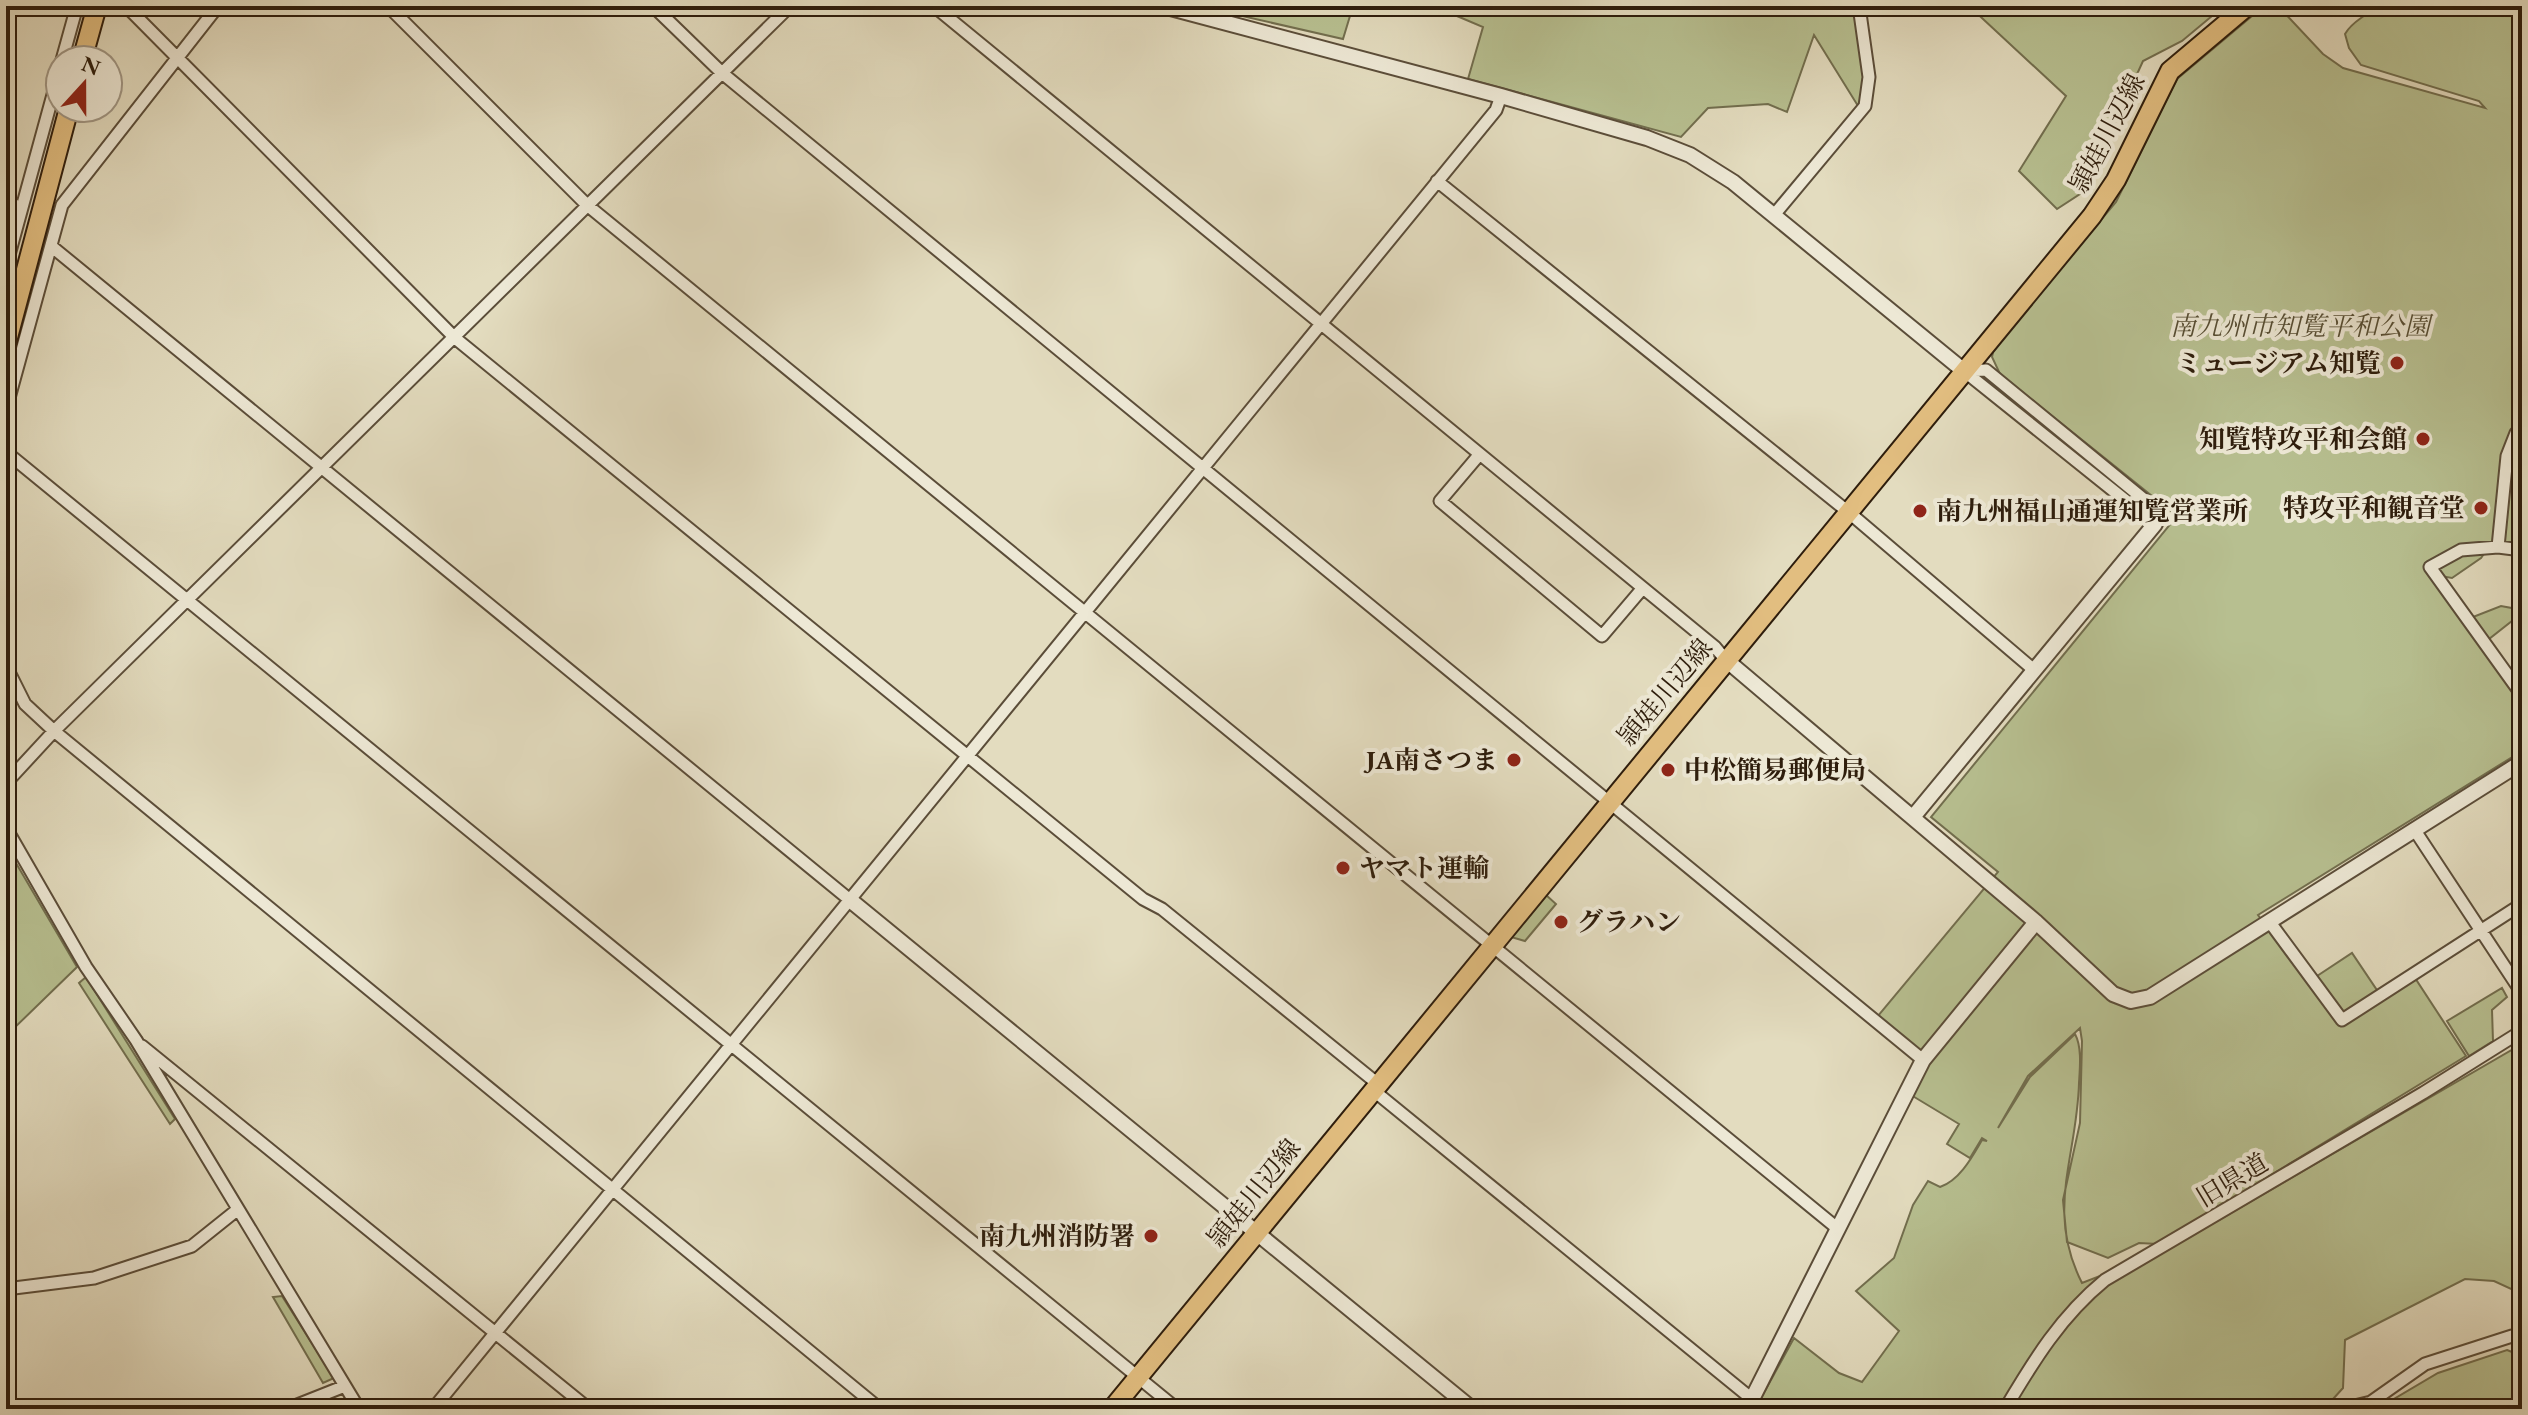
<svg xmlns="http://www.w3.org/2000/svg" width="2528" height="1415" font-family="'EB Garamond','Noto Serif JP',serif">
	<rect width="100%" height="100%" fill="#e3dcbf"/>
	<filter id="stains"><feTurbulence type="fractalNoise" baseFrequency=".0025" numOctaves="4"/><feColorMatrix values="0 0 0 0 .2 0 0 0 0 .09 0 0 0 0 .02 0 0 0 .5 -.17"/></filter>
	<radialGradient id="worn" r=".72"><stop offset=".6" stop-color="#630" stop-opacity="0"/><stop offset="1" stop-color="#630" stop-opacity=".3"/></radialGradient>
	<path fill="#b7bf90" stroke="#726e4e" stroke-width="2" d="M1198,6H1353L1343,39Z
		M1458,6H1853C1856,31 1871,86 1858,106L1814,35L1787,112L1768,104L1708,108L1681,137L1468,79L1483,27L1457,16Z
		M1969,6H2224L2182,41L2143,61L2083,192L2057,209L2019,171L2066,96Z
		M2264,6H2278L2323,54L2343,68L2485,108L2479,101L2361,65L2349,48L2345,34C2353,20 2365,18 2375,6H2522V431L2514,425L2504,454L2496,537L2481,558L2452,578L2441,576L2435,581L2522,704V751L2258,915L2308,982L2352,953L2383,999L2415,978L2466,1056L2158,1244L2139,1243L2108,1258L2067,1242L2063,1200L2080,1123L2082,1041L2080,1028L2028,1076L1998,1128L2030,1077L2075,1034C2082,1047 2080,1067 2079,1083C2077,1158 2045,1210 2082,1283L2167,1250L2522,1044V1294L2494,1281L2465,1279L2345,1340L2343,1388L2324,1409H1767L1760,1400L1794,1338L1839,1373L1862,1382L1899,1331L1856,1291L1894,1258L1913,1205L1928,1181L1940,1187C1960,1180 1972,1157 1982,1140L1987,1141L1982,1138L1970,1158L1947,1144L1959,1124L1911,1095L1930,1061L1877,1017L1998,872L1931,817L2177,516L2000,374L1992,357L1994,348L2116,202L2177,79Z
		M2522,457V545L2501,544L2510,458Z
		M2520,554L2522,613L2489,639L2473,617L2501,606L2512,608L2518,593Z
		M6,846L77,967L6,1036Z
		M1546,895L1556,904L1525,941L1511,937Z
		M86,977L175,1119L170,1124L79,983Z
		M2502,988L2507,997L2492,1010L2493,1041L2469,1056L2447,1021Z
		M282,1296L334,1378L323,1383L273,1297Z
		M2507,1350L2522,1356V1409H2377L2438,1373Z"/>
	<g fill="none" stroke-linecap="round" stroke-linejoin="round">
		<defs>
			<path id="minor" d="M126,6L455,338L1143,899L1162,909L1378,1084
				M388,6L587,205L1837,1228
				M653,6L722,73L1923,1060
				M934,6L1715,647L1725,659
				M62,60L77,6
				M1437,181L1852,515L2034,670
				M6,197L21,211
				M1774,215L1865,106L1869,77L1859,6
				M51,246L850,900
				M6,266L60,69
				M1964,371L1986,370L2152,506L2155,524
				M1964,371L2155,524
				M6,409L62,205L218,6
				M2522,438L2516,433L2507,456L2498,547L2461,550L2430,567L2522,695
				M6,452L1177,1409
				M1479,455L1440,501L1602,636L1642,589
				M2498,547L2522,550
				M6,666L25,704L54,731L880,1409
				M6,783L54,731L790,6
				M6,828L86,967L136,1040L359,1409
				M2414,829L2522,993
				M2269,921L2342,1020L2522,904
				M142,1046L589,1409
				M1373,1090L1752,1399
				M6,1289L94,1278L192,1246L237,1210
				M287,1409L345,1386
				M433,1409L1496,110L1501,96
				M2005,1409C2034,1360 2061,1316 2105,1280L2423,1093L2522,1031
				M2342,1409L2371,1402L2425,1364L2512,1336"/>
			<path id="tertiary" d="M1163,6L1501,96L1647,138L1690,155L1733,182L1964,371
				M1725,659L2036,922L2113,994L2131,1001L2150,997L2522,762
				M1913,817L2155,524
				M850,900L1472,1409
				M1747,1409L1923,1060L2036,922"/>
			<path id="primary" d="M82,60L97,6
				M6,345L69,108
				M1112,1409L2092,216L2116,180L2170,71L2247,6"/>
		</defs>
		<use href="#minor" stroke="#5b4d39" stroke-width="15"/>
		<use href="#tertiary" stroke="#5b4d39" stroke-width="18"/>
		<use href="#primary" stroke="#2e1d0c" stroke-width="22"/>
		<use href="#minor" stroke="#ede8d5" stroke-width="11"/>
		<use href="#tertiary" stroke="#ede8d5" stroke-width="14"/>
		<use href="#primary" stroke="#e2be80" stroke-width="18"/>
	</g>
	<g fill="#8f2418" stroke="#ede8d5" stroke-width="3">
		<circle cx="2397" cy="363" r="8"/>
		<circle cx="2423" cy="439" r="8"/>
		<circle cx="2481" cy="508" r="8"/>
		<circle cx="1920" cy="511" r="8"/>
		<circle cx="1514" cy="760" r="8"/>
		<circle cx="1668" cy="770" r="8"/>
		<circle cx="1343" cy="868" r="8"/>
		<circle cx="1561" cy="922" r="8"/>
		<circle cx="1151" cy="1236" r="8"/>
	</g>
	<g text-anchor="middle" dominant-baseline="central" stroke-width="8" stroke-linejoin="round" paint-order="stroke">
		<g font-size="26" fill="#2e1d0c" stroke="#ede8d5">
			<text transform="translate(2107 133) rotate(-62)">頴娃川辺線</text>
			<text transform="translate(1665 692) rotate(-50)">頴娃川辺線</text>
			<text transform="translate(2232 1180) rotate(-31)">旧県道</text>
			<text transform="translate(1254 1193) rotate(-51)">頴娃川辺線</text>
		</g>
		<g font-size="26" font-style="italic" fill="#574e34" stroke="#ede8d5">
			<text x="2300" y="326">南九州市知覧平和公園</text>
		</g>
		<g font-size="26" font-weight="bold" fill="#2e1d0c" stroke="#ede8d5" text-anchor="end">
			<text x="2381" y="363">ミュージアム知覧</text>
			<text x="2407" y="439">知覧特攻平和会館</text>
			<text x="2465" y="508">特攻平和観音堂</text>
			<text x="1936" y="511" text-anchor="start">南九州福山通運知覧営業所</text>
			<text x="1498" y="760">JA南さつま</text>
			<text x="1684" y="770" text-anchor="start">中松簡易郵便局</text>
			<text x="1359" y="868" text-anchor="start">ヤマト運輸</text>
			<text x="1577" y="922" text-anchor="start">グラハン</text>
			<text x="1135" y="1236">南九州消防署</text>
		</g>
	</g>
	<rect width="2528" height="1415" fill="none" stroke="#e3dcbf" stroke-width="32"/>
	<rect x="8" y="8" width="2512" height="1399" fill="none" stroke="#2e1d0c" stroke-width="4"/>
	<rect x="16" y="16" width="2496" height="1383" fill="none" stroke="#2e1d0c" stroke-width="2"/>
	<g transform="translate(84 84) rotate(21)"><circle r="38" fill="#ede8d5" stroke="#a19785" stroke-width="2"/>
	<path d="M0-6L14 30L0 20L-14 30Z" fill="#8f2418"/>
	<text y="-12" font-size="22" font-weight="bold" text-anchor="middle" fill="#2e1d0c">N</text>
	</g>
	<rect width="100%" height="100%" filter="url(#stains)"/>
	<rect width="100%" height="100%" fill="url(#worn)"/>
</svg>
